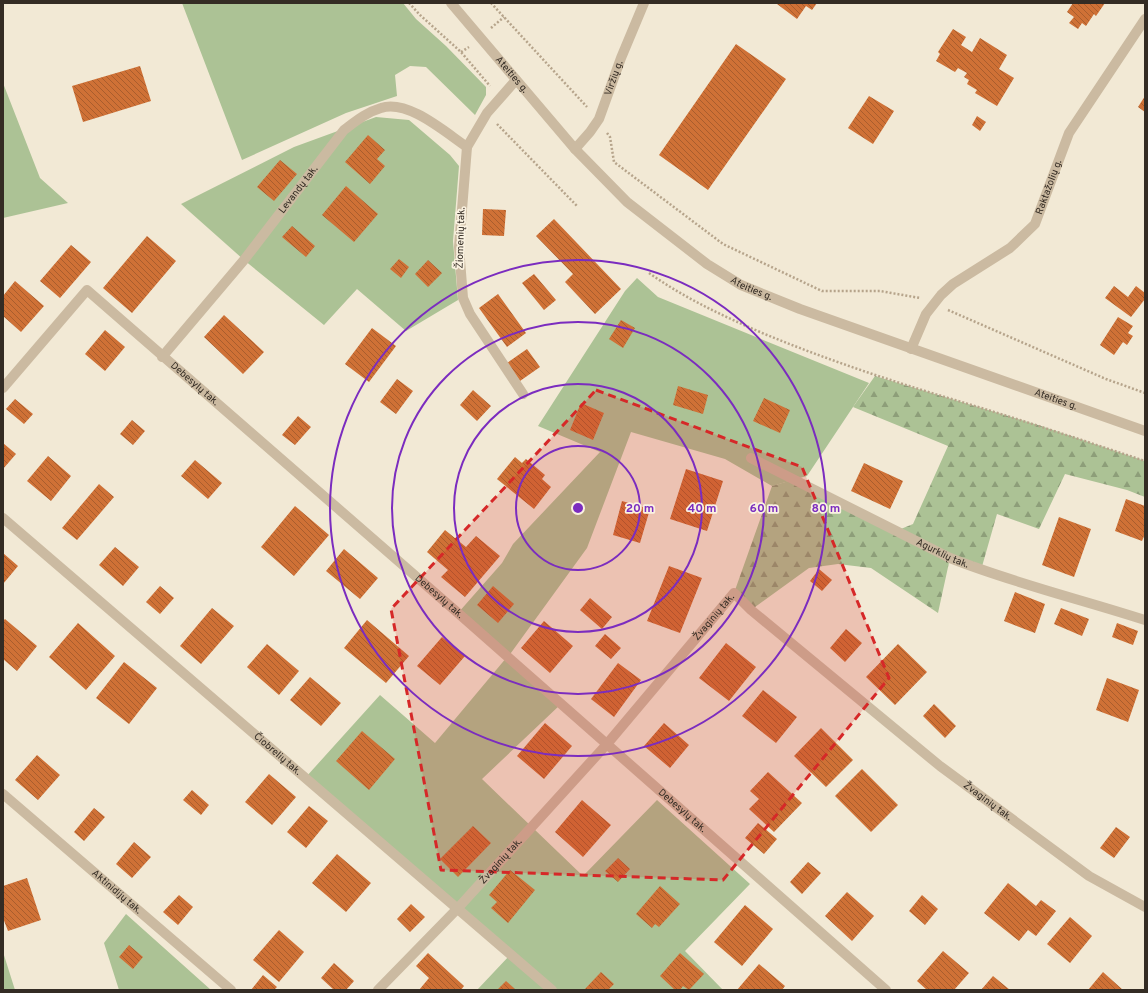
<svg xmlns="http://www.w3.org/2000/svg" width="1148" height="993" font-family="Overpass,sans-serif">
	<defs>
		<pattern id="forest-firs" width="22" height="20" patternUnits="userSpaceOnUse"><rect width="22" height="20" fill="#acc295"/><path d="M5 1l3.5 6h-7zM16 11l3.5 6h-7z" fill="#8d9e79"/></pattern>
		<pattern id="building-back-hatch" width="6" height="6" patternUnits="userSpaceOnUse"><rect width="6" height="6" fill="#cf7136"/><path d="M-1 5l2 2M0 0l6 6M5-1l2 2" fill="none" stroke="#a95d2d"/></pattern>
	</defs>
	<rect width="100%" height="100%" fill="#f2e9d5"/>
	<path fill="#acc295" d="M182,3H403L416,19L446,46L486,87V95L475,115L426,67L410,66L395,75L397,96L346,113L242,160Z
		M3,83L40,178L68,203L3,218Z
		M376,117L409,120L450,155L459,166L453,241L458,300L406,331L357,289L324,325L244,260L181,204L294,147Z
		M637,278L658,297L869,383L807,476L772,486L725,459L631,432L587,548L508,657L561,704L482,779L583,876L657,800L750,884L685,951L723,990H477L511,954L306,777L380,695L435,743L507,657L458,613L502,563L513,544L600,452L538,426L625,291Z
		M126,914L211,990H119L104,943Z
		M3,952L15,990H3Z"/>
	<path fill="url(#forest-firs)" d="M875,376L1038,425L1145,461V497L1127,490L1065,474L1039,529L997,514L981,570L950,558L938,613L871,568L838,564L809,568L751,610L734,593L772,486L792,480L896,531L913,524L948,446L853,407Z"/>
	<path fill="url(#building-back-hatch)" d="M778,3H817L812,10L806,6L797,19L777,4Z
		M1073,3H1105L1096,16L1094,14L1086,26L1082,23L1078,29L1069,23L1074,17L1067,12Z
		M953,29L966,37L961,45L972,52L980,38L1007,55L999,69L1014,78L997,106L975,93L977,90L967,84L969,80L964,77L967,73L958,68L955,72L936,61L940,54L938,52Z
		M736,44L786,79L708,190L659,155Z
		M140,66L151,101L83,122L72,86Z
		M869,96L894,111L873,144L848,128Z
		M1145,96V112L1138,107Z
		M977,116L986,122L980,131L972,125Z
		M368,135L385,150L377,159L385,166L370,184L345,162Z
		M280,160L297,174L274,201L257,187Z
		M346,186L378,214L354,242L322,215Z
		M483,209L506,210L504,236L482,235Z
		M554,219L621,289L595,314L565,282L573,274L536,236Z
		M292,226L315,246L306,257L282,237Z
		M147,236L176,261L132,313L103,288Z
		M71,245L91,262L60,298L40,281Z
		M399,259L409,267L401,278L390,269Z
		M428,260L442,273L428,287L415,274Z
		M534,274L556,300L544,310L522,283Z
		M15,281L44,306L21,332L3,316V296Z
		M1114,286L1128,297L1136,286L1145,293V299L1131,317L1105,298Z
		M498,294L526,333L507,347L479,308Z
		M224,315L264,352L243,374L204,337Z
		M1118,317L1133,326L1128,333L1133,336L1127,345L1123,342L1114,355L1100,345Z
		M621,320L635,328L623,348L609,339Z
		M372,328L396,346L369,382L345,364Z
		M105,330L125,347L105,371L85,354Z
		M527,349L540,367L520,381L507,363Z
		M397,379L413,391L396,414L380,402Z
		M678,386L708,395L703,414L673,405Z
		M473,390L491,406L477,421L460,405Z
		M764,398L790,410L780,433L753,421Z
		M15,399L33,414L24,424L6,409Z
		M581,403L604,413L593,440L570,430Z
		M298,416L311,427L295,445L282,435Z
		M132,420L145,431L133,445L120,434Z
		M3,443L16,454L3,469Z
		M48,456L71,476L51,501L27,481Z
		M515,457L522,463L526,459L545,475L542,479L551,487L534,509L497,479Z
		M195,460L222,483L208,499L181,476Z
		M864,463L903,481L890,509L851,491Z
		M686,469L723,481L707,531L670,519Z
		M99,484L114,497L77,540L62,528Z
		M1126,499L1145,506V534L1142,541L1115,531Z
		M622,501L650,509L640,543L613,535Z
		M295,506L329,535L294,576L261,547Z
		M1059,517L1091,529L1074,577L1042,565Z
		M445,530L466,547L476,536L500,556L465,597L441,577L448,570L427,552Z
		M115,547L139,567L123,586L99,565Z
		M344,549L378,578L360,599L326,571Z
		M3,553L18,566L3,584Z
		M669,566L702,578L680,633L647,621Z
		M819,569L832,580L822,591L810,581Z
		M160,586L174,598L160,614L146,602Z
		M493,586L514,604L498,623L477,605Z
		M1015,592L1045,604L1035,633L1004,621Z
		M590,598L612,617L602,629L580,610Z
		M212,608L234,626L201,664L180,646Z
		M1061,608L1089,619L1082,636L1054,624Z
		M5,619L37,646L17,671L3,659V621Z
		M367,620L409,656L386,683L344,648Z
		M544,621L573,646L550,673L521,648Z
		M78,623L115,656L86,690L49,657Z
		M1117,623L1138,631L1133,645L1112,637Z
		M846,629L862,643L845,662L830,648Z
		M605,634L621,648L611,659L595,646Z
		M442,637L465,656L440,685L417,666Z
		M726,643L756,667L729,701L699,678Z
		M267,644L299,671L279,695L247,667Z
		M898,644L927,672L895,705L866,677Z
		M124,662L157,688L129,724L96,698Z
		M618,663L641,680L614,717L591,699Z
		M310,677L341,703L321,726L290,700Z
		M1107,678L1139,690L1128,722L1096,710Z
		M763,690L797,717L776,743L742,716Z
		M934,704L956,726L945,738L923,716Z
		M545,723L572,746L544,779L517,756Z
		M664,723L689,745L670,768L644,746Z
		M821,728L853,760L826,787L794,756Z
		M362,731L395,759L369,790L336,761Z
		M37,755L60,775L38,800L15,780Z
		M862,769L898,805L871,832L835,796Z
		M768,772L802,803L774,832L749,809L759,799L750,791Z
		M269,774L296,797L272,825L245,802Z
		M192,790L209,805L201,815L183,800Z
		M582,800L611,825L583,857L555,832Z
		M309,806L328,821L306,848L287,832Z
		M94,808L105,817L84,841L74,832Z
		M758,823L777,839L764,854L745,838Z
		M473,826L491,843L458,877L440,859Z
		M1116,827L1130,837L1114,858L1100,848Z
		M134,842L151,857L132,878L116,864Z
		M337,854L371,883L346,912L312,883Z
		M618,858L630,869L618,882L605,871Z
		M808,862L821,873L802,894L790,882Z
		M510,870L535,890L508,923L491,908L497,902L489,895Z
		M27,878L41,920L8,931L3,918V886Z
		M1008,883L1036,906L1041,900L1056,911L1036,936L1028,930L1019,941L984,913Z
		M660,886L680,904L659,927L655,924L652,928L636,914Z
		M847,892L874,916L852,941L825,916Z
		M179,895L193,907L178,925L163,912Z
		M922,895L938,909L925,925L909,911Z
		M411,904L425,917L410,932L397,919Z
		M745,905L773,929L742,966L714,942Z
		M1070,917L1092,936L1070,963L1047,944Z
		M279,930L304,952L279,982L253,960Z
		M129,945L143,957L133,969L119,957Z
		M943,951L969,973L954,990H927L917,981Z
		M428,953L464,986L461,990H419L429,978L416,966Z
		M680,953L704,974L689,990L683,986L680,990H675L660,976Z
		M334,963L354,981L346,990H334L321,978Z
		M759,964L785,986L782,990H737Z
		M601,972L614,984L608,990H584Z
		M1103,972L1123,990H1088Z
		M263,975L277,987L274,990H251Z
		M993,976L1010,990H981Z
		M506,981L516,990H497Z"/>
	<g fill="none" stroke-linecap="round" stroke-linejoin="round">
		<path stroke="#b6a48b" stroke-width="2.5" stroke-dasharray="2 2" stroke-linecap="butt" d="M409,3L420,15L461,52L490,86
			M491,3L587,107
			M491,28L504,17
			M461,52L469,47
			M497,124L578,207
			M607,133L610,137L614,162L723,244L822,291H880L920,298
			M649,273C686,299 725,317 767,335C828,360 891,381 955,400C1019,419 1082,440 1145,461
			M948,310L1106,379L1145,393"/>
		<g stroke="#cbbaa1" stroke-width="10">
			<path id="s1" d="M451,3L575,149L627,202L707,264L741,285L800,309L1145,431"/>
			<path d="M516,80L487,113L467,147L459,247L463,298L470,314L523,394"/>
			<path id="s2" d="M575,149L590,132L599,119L621,58L644,3"/>
			<path id="s3" d="M911,349L926,314L941,295L953,284L1010,248L1035,224L1069,133L1145,19"/>
			<path id="s4" d="M162,357L244,260L344,130C356,121 367,112 381,108C408,99 446,133 467,147"/>
			<path id="s5" d="M3,388L87,290L458,613L886,990"/>
			<path id="s6" d="M751,458L950,558C1013,583 1080,599 1145,620"/>
			<path id="s7" d="M3,518L552,990"/>
			<path id="s8" d="M3,794L231,990"/>
			<path id="s9" d="M378,990L458,908L607,744L734,593L751,610L940,766L1089,876L1145,907"/>
		</g>
	</g>
	<path fill="#d62828" fill-opacity="0.2" stroke="#d62828" stroke-width="3" stroke-dasharray="8 5" stroke-linejoin="round" d="M596,390L802,467L889,678L723,880L441,870L391,609Z"/>
	<g fill="none" stroke="#7b2cbf" stroke-width="2">
		<circle cx="578" cy="508" r="62"/>
		<circle cx="578" cy="508" r="124"/>
		<circle cx="578" cy="508" r="186"/>
		<circle cx="578" cy="508" r="248"/>
	</g>
	<g text-anchor="middle" dominant-baseline="central" stroke-width="3.5" stroke-linejoin="round" paint-order="stroke">
		<g font-size="10" fill="#342c24" stroke="#faf2e1">
			<text stroke="none"><textPath href="#s1" startOffset="94">Ateities g.</textPath></text>
			<text stroke="none"><textPath href="#s2" startOffset="82">Viržių g.</textPath></text>
			<text stroke="none"><textPath href="#s3" startOffset="220">Raktažolių g.</textPath></text>
			<text stroke="none"><textPath href="#s4" startOffset="216">Levandų tak.</textPath></text>
			<text transform="translate(461 238) rotate(-88)">Žiomenių tak.</text>
			<text stroke="none"><textPath href="#s1" startOffset="418">Ateities g.</textPath></text>
			<text stroke="none"><textPath href="#s5" startOffset="272">Debesylų tak.</textPath></text>
			<text stroke="none"><textPath href="#s1" startOffset="742">Ateities g.</textPath></text>
			<text stroke="none"><textPath href="#s6" startOffset="214">Agurklių tak.</textPath></text>
			<text stroke="none"><textPath href="#s5" startOffset="596">Debesylų tak.</textPath></text>
			<text stroke="none"><textPath href="#s9" startOffset="502">Žvaginių tak.</textPath></text>
			<text stroke="none"><textPath href="#s7" startOffset="362">Čiobrelių tak.</textPath></text>
			<text stroke="none"><textPath href="#s9" startOffset="862">Žvaginių tak.</textPath></text>
			<text stroke="none"><textPath href="#s5" startOffset="920">Debesylų tak.</textPath></text>
			<text stroke="none"><textPath href="#s9" startOffset="178">Žvaginių tak.</textPath></text>
			<text stroke="none"><textPath href="#s8" startOffset="150">Aktinidijų tak.</textPath></text>
		</g>
	</g>
	<circle cx="578" cy="508" r="6" fill="#7b2cbf" stroke="#faf2e1" stroke-width="2"/>
	<g font-size="12" text-anchor="middle" font-weight="bold" fill="#7b2cbf" stroke="#faf2e1" stroke-width="3.5" stroke-linejoin="round" paint-order="stroke">
		<text x="640" y="512">20 m</text>
		<text x="702" y="512">40 m</text>
		<text x="764" y="512">60 m</text>
		<text x="826" y="512">80 m</text>
	</g>
	<rect width="1148" height="993" fill="none" stroke="#342c24" stroke-width="8"/>
</svg>
